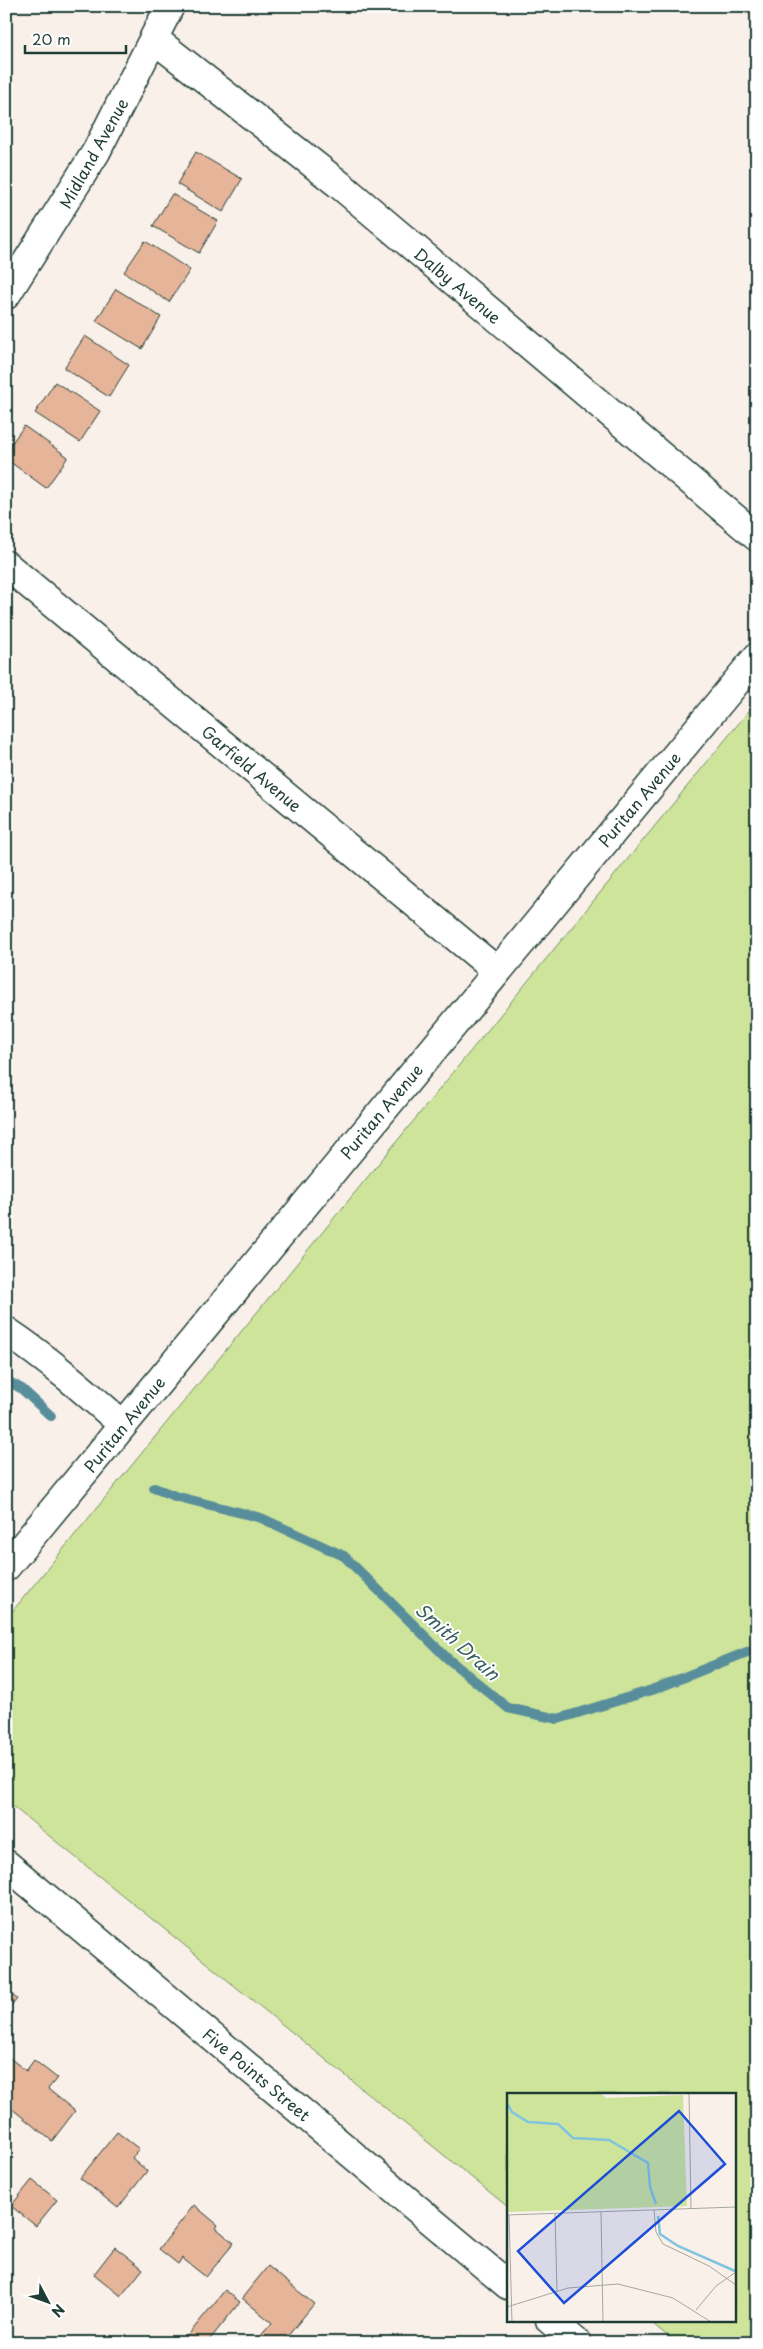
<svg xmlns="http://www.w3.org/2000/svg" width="763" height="2349" font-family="'Playpen Sans',sans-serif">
	<rect width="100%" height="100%" fill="#faf0ea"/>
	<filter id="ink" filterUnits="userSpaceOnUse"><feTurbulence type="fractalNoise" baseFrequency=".02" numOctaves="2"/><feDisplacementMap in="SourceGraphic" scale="10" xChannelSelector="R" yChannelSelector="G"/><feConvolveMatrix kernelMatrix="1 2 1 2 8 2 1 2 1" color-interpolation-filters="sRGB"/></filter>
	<g filter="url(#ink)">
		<path fill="#cde49a" stroke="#769067" d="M757,701V2343H676L648,2320H734V2094H508V2207L6,1801V1619Z"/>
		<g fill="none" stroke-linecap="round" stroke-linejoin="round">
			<path stroke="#598e9b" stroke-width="10" d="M6,1380L22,1389L51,1416
				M154,1488L175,1496L261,1518L344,1556L447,1658L508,1708L558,1719L652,1690L757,1648"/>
		</g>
		<path fill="#e6b498" stroke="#1f3d34" d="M196,152L242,179L223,212L177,184Z
			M172,194L218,221L199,253L153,226Z
			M145,241L190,270L169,302L124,272Z
			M116,289L161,317L142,349L96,321Z
			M85,336L129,365L109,397L64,368Z
			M55,382L100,411L80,442L35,413Z
			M24,426L68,457L46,488L6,459V451Z
			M6,1990L17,1999L6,2013Z
			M6,2055L26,2071L34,2060L57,2078L48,2089L75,2111L52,2141L6,2104Z
			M117,2132L139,2149L132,2158L147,2171L118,2208L80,2178Z
			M32,2180L57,2200L36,2226L11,2206Z
			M194,2205L218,2225L216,2228L234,2243L206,2277L182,2258L178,2264L159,2249Z
			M115,2247L143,2269L121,2296L94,2274Z
			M268,2266L314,2304L282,2343H260L257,2340L272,2323L242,2298Z
			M225,2290L240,2302L207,2343H190L185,2339Z"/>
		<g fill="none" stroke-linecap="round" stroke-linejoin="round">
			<defs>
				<path id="street" d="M154,39L340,185L757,537
					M6,295L96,152L170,6
					M6,565L497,971
					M6,1331C48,1359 85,1391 123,1425
					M6,1567L757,657
					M6,1864L508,2285
					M550,2320L577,2343"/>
			</defs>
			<use href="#street" stroke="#1f3d34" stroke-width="31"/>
			<use href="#street" stroke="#fff" stroke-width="28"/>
		</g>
	</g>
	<g text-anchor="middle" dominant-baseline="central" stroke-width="4" stroke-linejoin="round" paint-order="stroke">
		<g font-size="16" fill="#1f3d34" stroke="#fff">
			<text transform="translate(93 153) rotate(-61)">Midland Avenue</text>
			<text transform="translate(458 285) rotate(40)">Dalby Avenue</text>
			<text transform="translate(252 768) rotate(40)">Garfield Avenue</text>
			<text transform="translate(639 799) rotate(-50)">Puritan Avenue</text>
			<text transform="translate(381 1111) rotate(-50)">Puritan Avenue</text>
			<text transform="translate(124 1424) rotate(-51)">Puritan Avenue</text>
			<text transform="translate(257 2074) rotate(40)">Five Points Street</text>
		</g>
		<g font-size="18" font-style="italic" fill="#375f5f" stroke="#fff">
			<text transform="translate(458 1641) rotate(42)">Smith Drain</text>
		</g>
	</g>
	<g transform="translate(507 2093)">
		<rect width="229" height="229" fill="#faf0ea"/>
		<path d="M0,0H93L99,5L176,2L180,113L0,119Z" fill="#cde49a"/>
		<path fill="none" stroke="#7fc4e0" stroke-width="2.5" d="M0,10L5,19L21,29L51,31L66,45L102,47L141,70L143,94L149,111M151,123L153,141L171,153L228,178"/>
		<path fill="none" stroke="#a2a8a1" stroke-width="1" d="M97,0H122M182,0L184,116M147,117L149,139L156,151L202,173L229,192M94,119L96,229M48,120L50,198M0,122L229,114M2,122L5,229M0,214L61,195L111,191L166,205L204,229M189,217L209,193L229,179"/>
		<path fill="#1d4ed8" fill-opacity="0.15" stroke="#1d4ed8" stroke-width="2.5" d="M172,18L218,71L57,210L11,158Z"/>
		<rect width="229" height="229" fill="none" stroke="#1f3d34" stroke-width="2.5"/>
	</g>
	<rect width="763" height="2349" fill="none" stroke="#fff" stroke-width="25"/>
	<rect x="12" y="12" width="738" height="2324" fill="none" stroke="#1f3d34" stroke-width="2" filter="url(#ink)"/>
	<g transform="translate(48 2302) rotate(131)" stroke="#ffffff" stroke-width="4" paint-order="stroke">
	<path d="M0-4L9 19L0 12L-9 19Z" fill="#1f3d34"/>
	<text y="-8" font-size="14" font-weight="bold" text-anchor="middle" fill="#1f3d34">N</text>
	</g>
	<path d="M25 45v8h101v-8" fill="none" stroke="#1f3d34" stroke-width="2.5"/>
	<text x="32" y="45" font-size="15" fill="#1f3d34" stroke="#ffffff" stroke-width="4" paint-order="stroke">20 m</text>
</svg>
